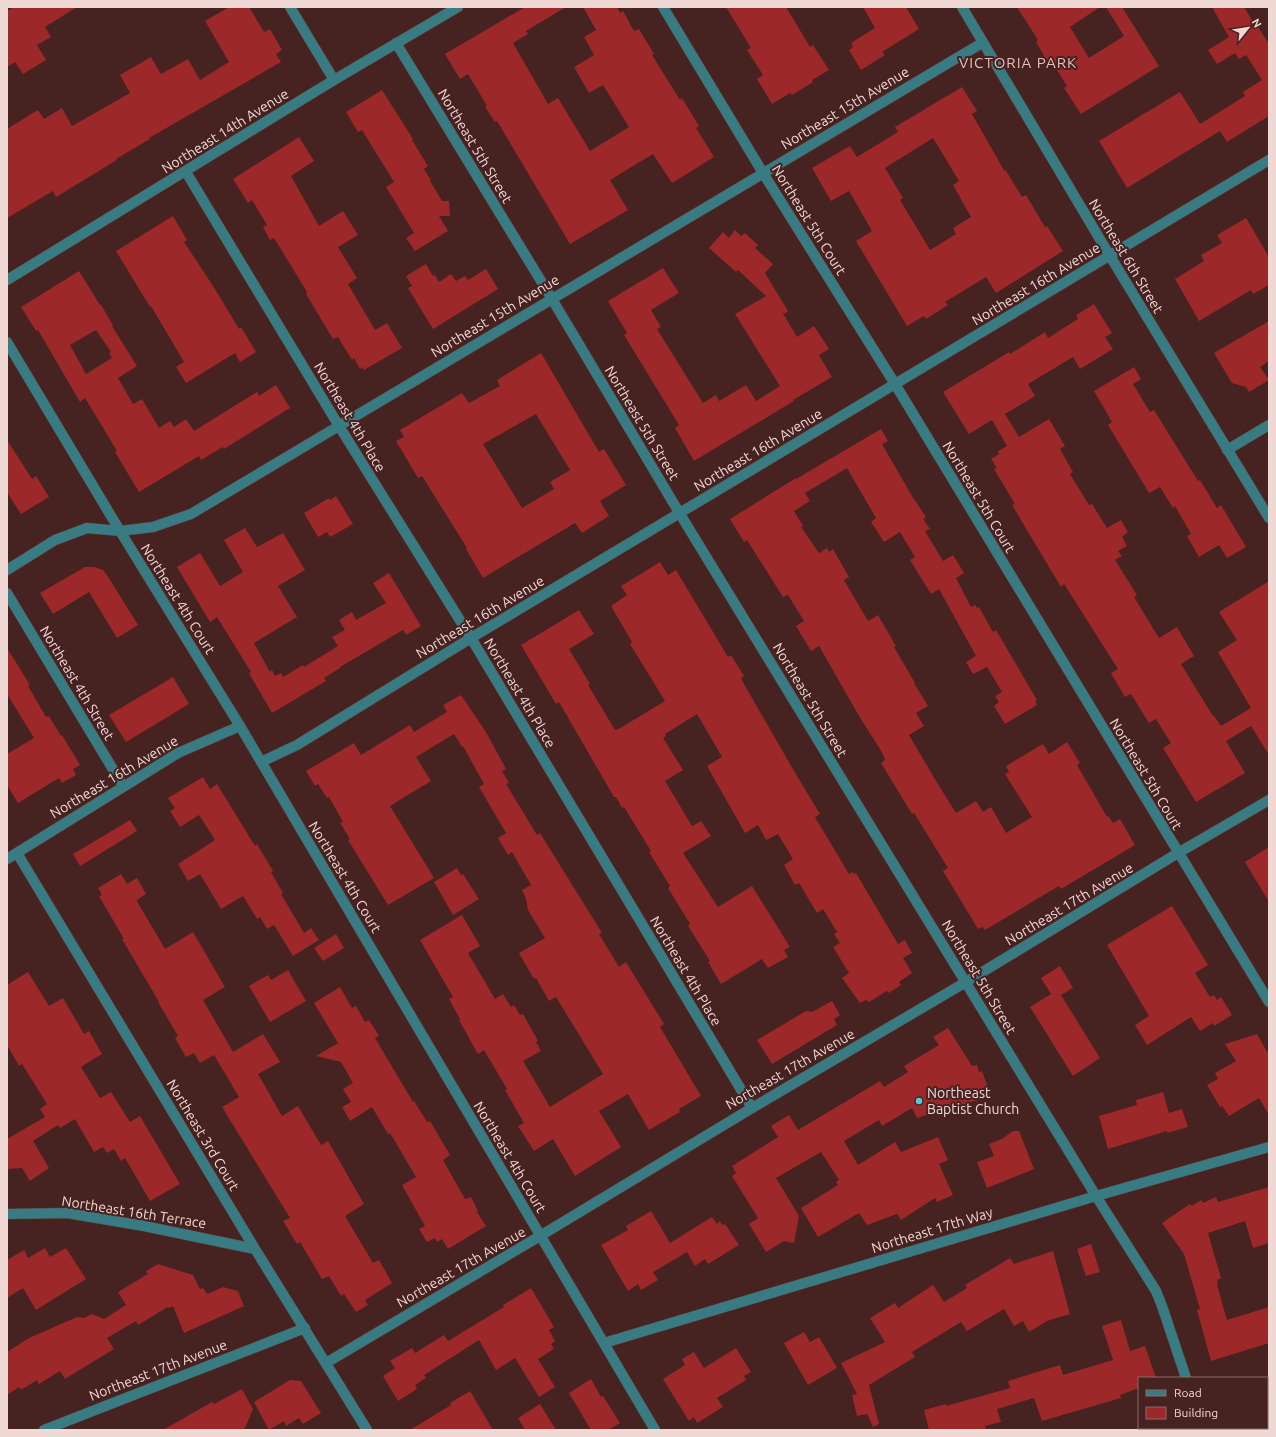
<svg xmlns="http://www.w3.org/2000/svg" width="1276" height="1437" font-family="Ubuntu,sans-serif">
<rect width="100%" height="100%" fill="#462220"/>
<!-- building -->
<path fill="#9c282a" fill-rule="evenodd" d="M14,7H77L45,27L51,37L37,45L46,60L23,74L15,62L7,67V11Z
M229,7H249L264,32L270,29L282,50L276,54L281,62L149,138L150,139L116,159L117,160L56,197L53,191L7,218V129L38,110L44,119L62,108L72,126L130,93L120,75L151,57L161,74L188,59L200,80L229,62L205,21Z
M525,7H566L526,31L528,34L513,43L548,104L558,98L590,151L629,127L603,85L589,93L574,67L594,55L584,37L596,30L583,7H617L620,13L623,11L634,31L639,29L654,54L652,55L680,100L682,98L699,126L696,128L714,157L672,183L653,154L610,180L628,210L570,244L497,121L495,122L485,107L487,106L468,74L460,79L445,54Z
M726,7H786L810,47L813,45L829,70L812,80L813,82L792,95L790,93L772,104L757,79L763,75L747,50L751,48Z
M863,7H906L919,29L882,52L885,55L861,70L849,50L853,47L851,43L875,28Z
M1017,7H1100L1070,27L1089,58L1124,36L1106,7H1122L1159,66L1081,114L1064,88L1067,86L1050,59L1047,61L1036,42L1038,40Z
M1212,7H1244L1253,22L1254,21L1269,44V116L1227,142L1220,131L1127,188L1099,141L1180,92L1200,124L1245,96L1243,92L1262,80L1246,55L1239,59L1235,53L1217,64L1208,50L1229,37Z
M962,87L977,111L972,114L1005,172V169L1022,197L1026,195L1045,227L1047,226L1063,251L996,293L986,277L945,302L948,305L926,319L924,316L907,326L856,241L872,231L849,191L831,201L812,168L850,146L857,157L898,132L895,127ZM933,138L959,181L953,185L971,217L953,228L956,234L930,250L900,200L903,198L885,168Z
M382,90L413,139L412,140L428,166L424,169L431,180L430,181L442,201H449L450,216H439L448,231L415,251L406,238L414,233L386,187L394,182L362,130L358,132L346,112Z
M299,137L314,161L291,176L319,226L343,211L358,235L338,247L357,278L348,284L375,330L387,323L402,348L364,370L362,367L360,369L354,358L352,360L338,337L333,339L306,294L307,292L274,238L270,240L263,227L267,225L252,200L248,203L233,179Z
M173,216L187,240L184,242L215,289L239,329L241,327L256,352L240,362L235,353L186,383L176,367L184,362L151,306L150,307L116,251Z
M1246,218L1269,257V285L1253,294L1251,290L1199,321L1175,279L1204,261L1201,255L1222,243L1217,235Z
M735,230L741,236L745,233L758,245L755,248L773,264L765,273L788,311L784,314L781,310L797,337L814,326L829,349L819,355L832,377L793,400L794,401L694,461L675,428L679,425L624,335L627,333L608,301L663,268L679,293L651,310L661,327L657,329L703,403L716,395L719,401L746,385L756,401L780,386L735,314L766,296L738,270L736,272L709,248L723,232L729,238Z
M426,264L433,276L435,275L439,282L451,274L456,281L465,276L468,280L486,269L498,289L433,329L408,288L412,286L406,276Z
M79,271L100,305H101L113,325L112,326L137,366L118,378L133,404L142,399L159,428L170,421L174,427L186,419L194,431L257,392L259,396L276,385L290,408L224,449L223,447L201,460L199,456L139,492L115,452L117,451L85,398L80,402L38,330L36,331L21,307ZM96,330L111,352L109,353L112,358L86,374L70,345Z
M1094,304L1112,333L1105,337L1113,349L1080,369L1073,357L1028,384L1035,396L1005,414L1019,437L1049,419L1065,446L1060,449L1073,472L1070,474L1089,505L1092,504L1107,528L1121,520L1128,532L1122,537L1127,546L1118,551L1122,556L1115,560L1137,595L1134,597L1159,638L1177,627L1194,656L1181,664L1213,716H1214L1221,726L1251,708L1218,652L1237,640L1219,612L1269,581V755L1251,726L1226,741L1245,773L1196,802L1163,748L1171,743L1156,719L1149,723L1131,694L1125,697L1111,673L1118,669L1064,584L1061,587L1012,505L1015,504L994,469L997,468L991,459L999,454L998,451L1007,446L992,420L969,434L943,392L1009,352L1010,354L1045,332L1048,338L1078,319L1076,315Z
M1269,321V361L1260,367L1269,380L1249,392L1246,387L1232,383L1214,353Z
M541,353L599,452L604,449L626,485L600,501L609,516L582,533L575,523L483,578L466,549L467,548L422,476L418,478L396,441L404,437L400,430L462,393L469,403L500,386L497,380ZM536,414L570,470L550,482L554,489L522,508L483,444Z
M1134,367L1141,379L1133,384L1150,412L1154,410L1198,481L1200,480L1217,508L1221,505L1246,547L1227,558L1219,545L1199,557L1187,536L1191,534L1175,506L1173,508L1160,487L1149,493L1108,425L1112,422L1094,391Z
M881,429L888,441L882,444L912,496L926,517L923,519L930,529L925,531L943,561L953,555L964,573L956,578L971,607L975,605L977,608L979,607L993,632L996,630L1037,700L1035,701L1037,705L1005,724L994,706L999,702L995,696L1002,692L987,667L973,674L966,662L976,656L939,589L931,594L910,560L915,557L900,532L884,542L871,522L876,518L847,468L805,493L810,501L794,511L803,526L801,527L819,553L827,548L829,552L833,549L849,577L844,580L868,621L878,615L896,646L894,647L915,683H914L928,706L916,713L924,726L909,735L936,781L956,813L976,801L983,812L991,807L1006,833L1032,817L1005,774L1009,772L1006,766L1043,744L1049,754L1067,742L1080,763L1077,765L1107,817L1108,816L1113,823L1120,819L1135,845L1061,889L1059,886L985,930L983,927L978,929L943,871L948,868L914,813L912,814L881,763L885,760L883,754L859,716L819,646L811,651L796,626L804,621L788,595L783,597L747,540L744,542L730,519L796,478V479Z
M7,440L32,479L36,476L49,497L21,514L7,492Z
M336,496L353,524L330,537L327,532L318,537L304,513L329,498L330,500Z
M245,528L257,547L283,533L305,570L278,586L297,617L254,643L270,672L272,670L275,676L281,673L283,677L303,665L304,667L338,646L332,637L345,630L339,620L352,612L356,620L386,603L373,583L389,573L421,626L406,635L403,630L340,667V668L324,678L326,681L272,713L249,673L251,672L217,617L210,622L177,567L200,553L220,586L243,572L224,540Z
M660,562L668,575L676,570L728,657L731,655L744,676L741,678L744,684L794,771L820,814L815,817L849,874L853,872L854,874L856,873L898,944L905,940L912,953L903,958L912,973L899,982L901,985L889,993L887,991L869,1002L866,1000L860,1003L842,978L849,973L833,947L840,943L834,934L837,932L823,909L817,913L799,883L795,885L784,865L793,859L778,834L766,840L758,825L745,833L707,766L722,757L697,714L665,734L666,736L663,738L683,770L665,781L692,826L701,821L711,836L683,853L718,907L752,886L790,947L784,950L788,957L768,968L762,959L721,984L708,962L710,961L688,926L690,924L668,888L670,886L649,852L651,851L624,807L622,808L616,797H614L559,702L556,704L521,645L579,610L594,634L569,649L590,684L588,685L615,730L617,729V730L665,701L630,644L632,642L611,606L627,595L621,586Z
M85,567H94L103,570L107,575L138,625L117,638L89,592L53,614L40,593Z
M7,648L30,685L28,686L46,717L49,716L61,736L62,735L80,765L73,769L76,775L62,783L59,778L18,803L7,785V754L34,738L7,694Z
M173,677L189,704L126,742L109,715Z
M461,695L486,732L506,769L502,771L509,783L506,784L537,835L540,833L589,912L602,933L599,934L619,967L626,962L664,1024L660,1027L701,1096L679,1109L680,1112L649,1130L628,1094L599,1111L621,1147L575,1176L553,1139L534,1151L518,1126L524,1123L505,1090L507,1089L484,1050L478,1054L459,1020L460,1019L449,999L453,997L420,940L462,915L480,946L468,953L495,999L503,994L511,1007L514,1005L520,1015L523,1014L538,1041L536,1042L541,1051L523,1061L550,1107L603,1074L556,997L549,1001L536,978L534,979L519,953L545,938L528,910L526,899L522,890L531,885L512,852L508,855L498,838L506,833L479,787L484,784L463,746L462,747L454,734L416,757L431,781L390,806L434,878L388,905L348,840L350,839L340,823L343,822L329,797L327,798L318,784L315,786L306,771L354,743L361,755L410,725L414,732L447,712L443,705Z
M203,777L210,789L217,784L255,846L257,844L273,871L271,872L283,893L281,894L304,933L311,928L319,940L293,956L274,925L267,929L260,917L257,919L243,896L221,909L200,874L188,881L178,864L215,840L199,815L180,827L170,811L175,808L168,798Z
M130,820L137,831L80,866L73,854Z
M1269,847V902L1245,862Z
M457,868L461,875L463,874L479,899L453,915L434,882Z
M121,874L127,884L137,878L146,894L137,900L138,903L165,949L193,932L225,987L203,1000L233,1052L263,1034L280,1062L258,1074L282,1116L298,1106L321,1145L328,1141L364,1204L345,1216L373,1263L379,1260L392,1283L365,1300L368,1305L356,1312L344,1294L341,1296L329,1276L322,1279L300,1242L297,1244L283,1221L290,1218L222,1107L239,1097L214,1055L200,1063L194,1053L186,1057L175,1038L178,1036L158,1002H159L122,939H124L99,896L102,895L98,888Z
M1172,906L1208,965L1195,973L1210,997L1214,995L1217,1000L1221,997L1232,1015L1214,1026L1213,1023L1200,1031L1191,1017L1147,1045L1135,1025L1149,1016L1107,945Z
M336,934L344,948L323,961L314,948Z
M1060,966L1073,988L1061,995L1100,1058L1073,1076L1030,1007L1051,994L1041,978Z
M288,970L306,1001L270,1022L249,986L268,975L271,980Z
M28,972L49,1006L63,998L84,1034L89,1031L102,1054L81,1067L100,1098L111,1092L130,1122L140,1116L180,1184L150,1201L125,1158L121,1161L114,1149L107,1153L103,1147L94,1152L75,1119L60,1128L58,1125L33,1141L49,1168L30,1181L22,1168L7,1169V1139L45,1117L40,1109L47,1104L22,1064L19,1066L7,1045V985Z
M340,987L352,1008L356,1006L365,1022L369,1020L379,1036L375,1038L413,1102L414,1101L427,1122L430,1121L450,1155L443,1160L465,1199L471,1197L478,1211L477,1212L486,1226L448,1249L442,1239L437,1242L435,1238L427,1242L419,1229L425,1226L402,1185L416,1177L390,1133L388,1134L372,1107L350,1121L342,1107L351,1102L343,1089L353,1083L341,1062L316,1056L338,1043L314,1003Z
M832,1001L840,1015L834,1019L837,1025L772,1064L757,1040L806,1011L812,1012Z
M948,1028L972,1066L977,1065L979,1072L982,1071L991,1096L917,1118L912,1108L882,1126L879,1120L844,1141L858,1165L895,1142L901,1152L938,1137L948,1160L939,1164L953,1195L937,1202L935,1198L901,1220L897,1214L867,1225L859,1213L818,1237L801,1208L838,1185L836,1182L839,1180L821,1152L776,1178L799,1216L794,1243L784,1241L766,1252L749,1224L758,1218L732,1176L736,1173L732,1166L778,1137L771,1126L789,1115L798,1130L880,1081L884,1087L908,1072L904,1066L939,1045L933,1037Z
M1257,1034L1269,1055V1115L1259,1098L1229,1116L1222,1106L1220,1107L1207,1085L1218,1079L1215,1073L1236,1061L1225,1044Z
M1163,1092L1169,1113L1182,1109L1188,1127L1167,1133V1131L1108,1149L1099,1116L1137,1105L1136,1100Z
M1013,1131H1019L1034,1169L987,1188L977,1162L994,1156L989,1144L1002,1139Z
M1269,1187V1243L1253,1248L1245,1221L1208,1233L1221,1278L1217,1280L1218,1285H1217L1227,1320L1269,1307V1343L1211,1361L1197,1310L1200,1309L1184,1254L1162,1223L1190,1204L1192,1206L1201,1200L1203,1203L1216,1197L1218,1202Z
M651,1211L670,1243L712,1217L717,1224L720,1221L722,1225L725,1224L739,1245L708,1264L705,1259L695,1266L687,1252L653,1272L658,1280L641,1290L638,1284L628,1291L601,1245L628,1230L626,1226Z
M1091,1244L1100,1272L1086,1276L1077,1249Z
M45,1248L50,1257L66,1248L86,1279L36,1310L23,1288L7,1298V1260L24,1250L28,1258Z
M1053,1251L1070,1314L1047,1321L1029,1332L1023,1321L1014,1326L1004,1309L967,1331L961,1322L912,1352L915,1357L869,1385L879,1424L873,1427L867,1414L857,1416L852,1395L857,1394L841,1363L885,1342L870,1318L895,1303L898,1308L933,1285L944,1302L967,1288L965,1285L1010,1258L1014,1264Z
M158,1264L193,1275L200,1289L203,1288L207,1294L223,1287L238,1291L244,1306L184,1333L173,1306L169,1308L168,1307L138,1325L136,1321L107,1338L114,1349L65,1379L60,1371L39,1384L37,1380L21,1390L19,1387L7,1395V1352L29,1338L77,1317L84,1318L92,1314L104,1319L126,1305L118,1292L148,1274L146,1271Z
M531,1288L554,1327L549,1330L555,1341L551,1344L554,1349L538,1359L555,1387L539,1397L515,1358L496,1370L479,1340L424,1375L426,1378L415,1385L417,1389L398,1401L383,1376L395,1368L390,1361L412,1348L415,1353L444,1335L448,1341L504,1307L503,1305Z
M1121,1320L1130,1351L1145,1346L1156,1378H1139V1388L1120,1395L1121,1398L1042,1421L1034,1398L997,1409L1001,1422L985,1426L986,1430H929L924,1410L946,1404V1406L1010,1388L1008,1381L1060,1365L1063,1375L1113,1360L1102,1326Z
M804,1332L810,1342L819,1337L837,1368L808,1385L784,1343Z
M736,1348L751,1372L744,1376L746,1380L717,1398L723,1407L697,1423L694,1417L689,1421L663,1379L685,1365L682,1359L694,1352L704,1368Z
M591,1379L601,1397L603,1396L620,1423L608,1430H591L569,1393Z
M290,1380L301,1381L321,1413L303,1424L299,1418L286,1426L284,1421L269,1430L254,1402Z
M242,1389L253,1409L245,1428L241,1430H163L212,1402L214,1404Z
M470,1391L493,1430H410L451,1405L450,1403Z
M540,1404L556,1430H525L518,1418Z"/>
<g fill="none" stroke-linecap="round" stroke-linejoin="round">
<!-- minor casing -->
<g stroke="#613f3d" stroke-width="11">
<path id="minor" d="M290,7L334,80
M663,7L763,173L895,384L1269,1002
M962,7L1110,256L1269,518
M396,43L552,299L680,514L1096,1196L1156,1291L1162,1306L1186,1378
M186,172L339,426L471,638L752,1108
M7,280L334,80L458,7
M7,342L120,531L240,726L655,1430
M1227,450L1269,425
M7,570L55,540L87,528L120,531L153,527L191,514L982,43
M7,593L123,786
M261,762L297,745L471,638L1269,160
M17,853L255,1249L367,1430
M7,859L178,753L240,726
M7,1214L67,1213L144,1226L255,1249
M604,1343L1096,1196L1269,1147
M326,1363L540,1236L752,1108L966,982L1178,853L1269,800
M1267,1399H1269
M44,1430L305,1328
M1162,1430L1168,1428"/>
</g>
<!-- minor -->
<use href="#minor" stroke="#387b82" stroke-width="10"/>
</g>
<!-- markers -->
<circle fill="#52cbd8" stroke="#462220" stroke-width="1.5" cx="919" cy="1101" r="4"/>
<g text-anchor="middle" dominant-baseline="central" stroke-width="4" stroke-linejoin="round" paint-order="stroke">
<!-- street labels -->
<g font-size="14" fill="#f0d8d5" stroke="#462220">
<text transform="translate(845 108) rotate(-31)">Northeast 15th Avenue</text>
<text transform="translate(225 131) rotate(-32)">Northeast 14th Avenue</text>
<text transform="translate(475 146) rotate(59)">Northeast 5th Street</text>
<text transform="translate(809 220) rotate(58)">Northeast 5th Court</text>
<text transform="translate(1126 256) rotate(59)">Northeast 6th Street</text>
<text transform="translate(1036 284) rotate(-31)">Northeast 16th Avenue</text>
<text transform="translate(495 316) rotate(-31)">Northeast 15th Avenue</text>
<text transform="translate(350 417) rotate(59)">Northeast 4th Place</text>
<text transform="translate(642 423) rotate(59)">Northeast 5th Street</text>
<text transform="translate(758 450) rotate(-31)">Northeast 16th Avenue</text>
<text transform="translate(979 497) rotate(59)">Northeast 5th Court</text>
<text transform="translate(178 599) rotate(58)">Northeast 4th Court</text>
<text transform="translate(480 617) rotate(-31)">Northeast 16th Avenue</text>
<text transform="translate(77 683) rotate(59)">Northeast 4th Street</text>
<text transform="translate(520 693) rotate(59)">Northeast 4th Place</text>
<text transform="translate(810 700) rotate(59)">Northeast 5th Street</text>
<text transform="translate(1146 774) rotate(59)">Northeast 5th Court</text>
<text transform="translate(114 777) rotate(-31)">Northeast 16th Avenue</text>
<text transform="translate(345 877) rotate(59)">Northeast 4th Court</text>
<text transform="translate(1069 904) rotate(-31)">Northeast 17th Avenue</text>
<text transform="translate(686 971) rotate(59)">Northeast 4th Place</text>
<text transform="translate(979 977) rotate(59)">Northeast 5th Street</text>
<text transform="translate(790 1069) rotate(-30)">Northeast 17th Avenue</text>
<text transform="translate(203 1135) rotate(59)">Northeast 3rd Court</text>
<text transform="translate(510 1157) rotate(59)">Northeast 4th Court</text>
<text transform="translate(134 1212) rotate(9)">Northeast 16th Terrace</text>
<text transform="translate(932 1230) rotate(-17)">Northeast 17th Way</text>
<text transform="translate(461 1267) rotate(-30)">Northeast 17th Avenue</text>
<text transform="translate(158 1370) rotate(-21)">Northeast 17th Avenue</text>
</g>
<!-- poi labels -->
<g font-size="14" fill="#f0d8d5" stroke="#462220" text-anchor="start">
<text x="927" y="1093">Northeast<tspan x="927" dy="16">Baptist Church</tspan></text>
</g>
<!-- neighbourhood labels -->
<g font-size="15" letter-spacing="1" fill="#ecbdb9" stroke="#462220">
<text x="1018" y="62">VICTORIA PARK</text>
</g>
</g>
<!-- border -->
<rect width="1276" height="1437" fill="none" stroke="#f0d8d5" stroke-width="16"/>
<!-- legend -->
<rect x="1138" y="1377" width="130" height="52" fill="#462220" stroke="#8a6b68"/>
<rect x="1146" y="1390" width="20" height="6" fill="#387b82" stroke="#8a6b68"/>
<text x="1174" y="1397" font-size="12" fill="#f0d8d5">Road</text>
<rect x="1146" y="1407" width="20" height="12" fill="#9c282a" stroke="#8a6b68"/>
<text x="1174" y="1417" font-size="12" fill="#f0d8d5">Building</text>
<!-- north arrow -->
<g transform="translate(1248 28) rotate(60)" stroke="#462220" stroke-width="3" paint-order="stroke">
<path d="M0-3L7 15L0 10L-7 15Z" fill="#f0d8d5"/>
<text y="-6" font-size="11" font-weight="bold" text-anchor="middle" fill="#f0d8d5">N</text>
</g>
</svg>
